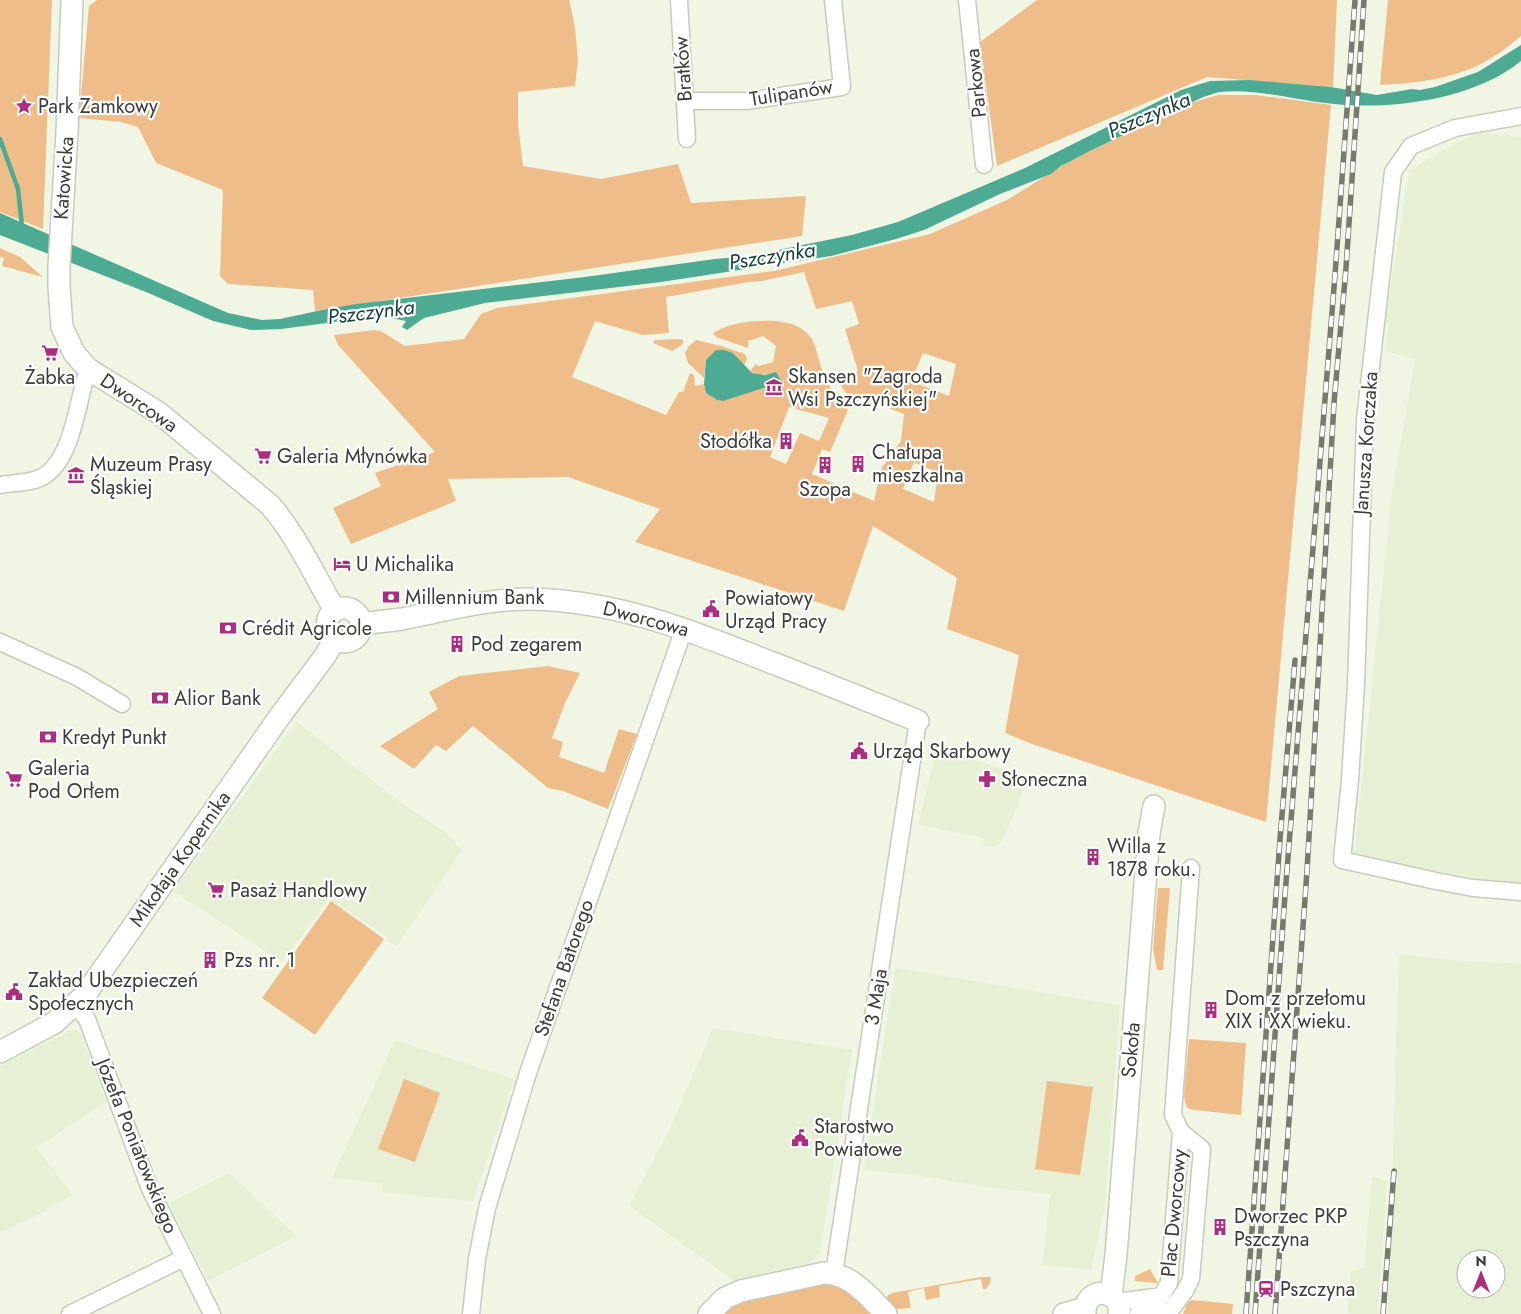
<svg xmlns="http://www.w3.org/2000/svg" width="1521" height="1314" font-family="Jost,sans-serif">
<rect width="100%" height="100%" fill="#f0f6e3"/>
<!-- built -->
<path fill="#e7efd4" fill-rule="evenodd" d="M1479,132L1521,137V884L1476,878L1354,856L1392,493L1415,359L1385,351L1389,324L1385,322L1409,171L1456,143Z
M297,722L400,802L445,832L462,850L397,946L387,940L389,938L329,899L282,962L173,891Z
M937,747L1029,778L1003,840L994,847L983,845L985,838L918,825Z
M1399,954L1459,961L1521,964V1314H1388ZM1466,1259H1496V1289H1466Z
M895,968L1120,1005L1105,1205L1091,1270L1043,1265L1050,1194L987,1187L917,1175L864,1170Z
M713,1028L852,1050L820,1252L812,1262L735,1281L629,1206L670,1128Z
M74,1029L78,1031L82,1036L106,1102L36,1148L73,1195L47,1209L48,1210L0,1233V1066Z
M395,1040L514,1079L473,1201L382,1192L383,1183L332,1178Z
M229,1173L297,1236L208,1281L169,1203Z
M1372,1176L1387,1181L1378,1314H1348L1350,1272L1364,1268Z"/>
<!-- green -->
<path fill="#efbd8a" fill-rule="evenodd" d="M0,0H52L43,229L0,212Z
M97,0H569L575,27L578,60L575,86L518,92V124L523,166L601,179L678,164L691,203L806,196L802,236L315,311L313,290L228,284L220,276L223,190L156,163L138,127L121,122L79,118L89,6Z
M1037,0H1337L1333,87L1207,77L997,166L980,42Z
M1388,0H1521V36C1513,42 1505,50 1496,55C1463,78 1419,83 1380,85Z
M1218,95H1256L1331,105L1266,822L1032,744L1005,733L1019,655L947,629L957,578L873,526L844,611L635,542L660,509L568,477L448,479L456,501L351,544L333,508L381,486L375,473L435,452L338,345L334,335L375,330L381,331L405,346L464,339L481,314L497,308L774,271L930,234L1007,200L1070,161L1190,103ZM804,272L816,309L852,301L859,324L845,329L858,371L837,381L853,402L865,399L904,414L901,441L881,469L874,501L812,474L822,449L830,452L848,410C838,399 830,388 824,375C819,364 818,352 813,341C803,323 781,320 762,321C745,321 728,324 713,333L716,337L748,348V341L763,336L776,346L773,362L759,366L756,364L750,371C757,376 768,374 776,373L723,401L717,400L706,393L704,384L695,386L694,375L690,373L683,392H679L666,415L572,377L595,321L643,335L669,333L666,297L749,282L762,281ZM923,353L956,364L949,396L911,381ZM789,407L829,418L819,441L800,433L786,464L770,457ZM914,462L938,473L934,502L903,489Z
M0,248L20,257L43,277L2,266L4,258L0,257Z
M679,339L683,340V344L672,351L653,343L654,340Z
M696,340L721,346L745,354L747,359L744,365L733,353L706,360L704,378L688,363L685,353L689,346Z
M548,666L580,673L565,703L552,738L563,742L559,757L604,773L619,729L637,734L608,809L563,791L548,788L473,726L446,751L436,745L414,769L380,746L438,709L429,692L459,676Z
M1158,888H1170L1163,970H1157L1153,949Z
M331,901L384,939L315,1035L262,998Z
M1189,1039L1246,1043L1241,1115L1194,1110L1187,1108L1185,1102L1184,1095Z
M404,1079L440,1093L415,1162L378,1149Z
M1047,1081L1093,1087L1080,1175L1035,1169Z
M1150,1269L1158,1283L1135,1281V1276Z
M981,1277H991L990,1283L986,1289H983L981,1279L939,1286L940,1297L926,1300L924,1288L908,1292L911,1308L896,1309L887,1298L888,1295L893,1293Z
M819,1280L839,1283L875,1314H718L725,1306Z
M1192,1300L1233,1304L1232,1314H1183L1187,1304Z"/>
<!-- water -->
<path fill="#4daa93" d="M1521,45V61C1472,101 1386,111 1325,103C1294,99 1251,88 1220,92C1214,93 1207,96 1201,98L1090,151L1061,166L1051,174L1000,194L924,230L896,239L831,256L661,282L485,303L424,318L407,330L402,327L406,321L380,316L281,329L251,330L213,321L146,292L0,235V213L228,313L262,320L280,319L322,310L356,304L585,277L715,259L748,256L852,235L898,222L1025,168L1181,90L1210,81L1250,80L1331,87L1377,95L1412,89L1420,90L1435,87L1478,72Z
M716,350H724L733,353L752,373L765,375L776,372L782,382L723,401L717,400L706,393L704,384L706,360Z"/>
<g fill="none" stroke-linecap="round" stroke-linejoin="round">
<!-- stream -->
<path stroke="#4daa93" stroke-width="4.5" d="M0,139L18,189L22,226"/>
<!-- minor casing -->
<g stroke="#c7ccba" stroke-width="19">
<path id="minor" d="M679,0L687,139
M967,0L984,165
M685,101H746L842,87L833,0
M1521,116L1455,128L1411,146L1393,172L1365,420L1356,684L1350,780L1342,860L1436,881L1473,888L1521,892
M0,485C12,483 27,483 38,479C73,465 77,401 88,369
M0,642L77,677L122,704
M75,1005L87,1019L150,1189L212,1314
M834,1273L918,721
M1118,1302L1161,1296L1169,1283L1181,1132L1173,1115L1191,868
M70,1314L184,1258
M471,1314L477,1259L487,1208L528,1073L684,629
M1138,1314L1170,1311L1185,1291L1191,1279L1202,1149L1181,1132"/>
</g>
<!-- tertiary casing -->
<g stroke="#c7ccba" stroke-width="24">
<path id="tertiary" d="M72,0L67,132L59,266V287L62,327L74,353L88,369L159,413L270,505C297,536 314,575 335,610
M327 625a17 17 0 1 1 34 0a17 17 0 1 1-34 0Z
M360,624C374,622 388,621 402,619C444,611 486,599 529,599C615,600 692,631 770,662C820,681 869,701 918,721
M0,1052L54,1023L85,995L280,716L325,656L335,639
M1109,1295L1112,1288L1116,1255L1149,833L1154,806
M709,1314L725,1298L741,1291L824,1273C851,1273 869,1297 886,1314
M1064,1314L1085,1308
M1085,1314C1083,1286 1122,1287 1119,1314"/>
</g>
<!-- minor -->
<use href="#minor" stroke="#fff" stroke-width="16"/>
<!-- tertiary -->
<use href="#tertiary" stroke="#fff" stroke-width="21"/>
<!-- rail casing -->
<g stroke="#767a6f" stroke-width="5.5">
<path id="rail" d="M1246,1314L1280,839L1295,660
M1255,1314L1285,895L1335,275L1355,0
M1275,1314L1307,871L1334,403L1346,268L1364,0
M1383,1314L1394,1171"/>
</g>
<!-- rail -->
<use href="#rail" stroke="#fff" stroke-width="4" stroke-dasharray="11" stroke-linecap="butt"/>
</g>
<!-- icons -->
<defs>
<g id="sight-bare" transform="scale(1.35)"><path d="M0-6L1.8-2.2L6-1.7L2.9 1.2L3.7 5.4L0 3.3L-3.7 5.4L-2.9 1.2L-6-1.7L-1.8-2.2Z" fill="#ac2e7f" stroke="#fff" stroke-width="2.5" paint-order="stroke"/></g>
<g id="supermarket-bare" transform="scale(1.35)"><path d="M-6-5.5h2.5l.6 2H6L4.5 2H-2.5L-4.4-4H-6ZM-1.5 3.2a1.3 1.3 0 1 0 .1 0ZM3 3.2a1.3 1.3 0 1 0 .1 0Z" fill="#ac2e7f" stroke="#fff" stroke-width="2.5" paint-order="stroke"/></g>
<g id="museum-bare" transform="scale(1.35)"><path d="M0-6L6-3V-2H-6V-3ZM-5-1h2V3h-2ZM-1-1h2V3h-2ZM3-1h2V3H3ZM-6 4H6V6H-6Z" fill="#ac2e7f" stroke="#fff" stroke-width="2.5" paint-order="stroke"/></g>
<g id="building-bare" transform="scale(1.35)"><path d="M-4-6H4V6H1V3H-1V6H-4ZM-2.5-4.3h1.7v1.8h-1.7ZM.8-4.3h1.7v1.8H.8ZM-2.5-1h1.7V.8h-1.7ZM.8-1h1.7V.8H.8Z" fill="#ac2e7f" stroke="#fff" stroke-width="2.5" paint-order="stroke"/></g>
<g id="hotel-bare" transform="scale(1.35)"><path d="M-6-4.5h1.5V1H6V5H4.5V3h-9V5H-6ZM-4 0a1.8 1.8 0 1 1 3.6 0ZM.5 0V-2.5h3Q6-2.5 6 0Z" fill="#ac2e7f" stroke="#fff" stroke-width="2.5" paint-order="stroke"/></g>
<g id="bank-bare" transform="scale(1.35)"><path d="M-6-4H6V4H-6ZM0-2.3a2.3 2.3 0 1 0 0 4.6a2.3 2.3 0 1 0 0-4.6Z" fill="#ac2e7f" stroke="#fff" stroke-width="2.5" paint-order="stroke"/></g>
<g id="civic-bare" transform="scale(1.35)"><path d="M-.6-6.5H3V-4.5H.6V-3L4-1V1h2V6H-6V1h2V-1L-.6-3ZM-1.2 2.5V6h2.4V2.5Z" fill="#ac2e7f" stroke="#fff" stroke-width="2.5" paint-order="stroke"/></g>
<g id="pharmacy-bare" transform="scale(1.35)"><path d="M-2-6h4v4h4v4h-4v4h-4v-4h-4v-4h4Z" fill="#ac2e7f" stroke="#fff" stroke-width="2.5" paint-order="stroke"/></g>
<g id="station-bare" transform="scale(1.35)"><path d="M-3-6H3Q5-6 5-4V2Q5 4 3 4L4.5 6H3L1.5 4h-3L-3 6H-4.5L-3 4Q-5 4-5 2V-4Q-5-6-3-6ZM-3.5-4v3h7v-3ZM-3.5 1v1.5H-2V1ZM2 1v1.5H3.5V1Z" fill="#ac2e7f" stroke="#fff" stroke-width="2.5" paint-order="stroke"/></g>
</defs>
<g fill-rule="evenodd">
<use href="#sight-bare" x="24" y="106"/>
<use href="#supermarket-bare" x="50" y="353"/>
<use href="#museum-bare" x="774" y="387"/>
<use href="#building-bare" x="786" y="441"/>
<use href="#supermarket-bare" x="263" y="456"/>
<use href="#building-bare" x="858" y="464"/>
<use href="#building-bare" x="825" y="465"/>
<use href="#museum-bare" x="76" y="475"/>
<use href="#hotel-bare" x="342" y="564"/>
<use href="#bank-bare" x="391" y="597"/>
<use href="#civic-bare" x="711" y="609"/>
<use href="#bank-bare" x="228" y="628"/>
<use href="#building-bare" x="457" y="644"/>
<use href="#bank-bare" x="160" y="698"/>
<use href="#bank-bare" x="48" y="737"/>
<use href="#civic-bare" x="859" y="751"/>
<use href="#supermarket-bare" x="14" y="779"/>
<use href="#pharmacy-bare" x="987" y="779"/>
<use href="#building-bare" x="1093" y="857"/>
<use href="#supermarket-bare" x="216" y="890"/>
<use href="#building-bare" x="210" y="960"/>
<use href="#civic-bare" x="14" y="992"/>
<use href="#building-bare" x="1211" y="1010"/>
<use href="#civic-bare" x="800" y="1138"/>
<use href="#building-bare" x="1220" y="1227"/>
<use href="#station-bare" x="1266" y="1289"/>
</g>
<g text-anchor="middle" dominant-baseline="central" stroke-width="4.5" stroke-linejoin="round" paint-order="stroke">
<!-- street labels -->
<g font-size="20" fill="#3b3d36" stroke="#fff">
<text transform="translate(683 69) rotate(-94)">Bratków</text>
<text transform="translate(976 83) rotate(-96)">Parkowa</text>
<text transform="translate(791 93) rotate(-9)">Tulipanów</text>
<text transform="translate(64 178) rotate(-86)">Katowicka</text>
<text transform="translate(139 403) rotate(34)">Dworcowa</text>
<text transform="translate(1366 443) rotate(-86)">Janusza Korczaka</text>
<text transform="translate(646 619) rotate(15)">Dworcowa</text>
<text transform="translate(180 859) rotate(-55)">Mikołaja Kopernika</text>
<text transform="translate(564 968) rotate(-71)">Stefana Batorego</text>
<text transform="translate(876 997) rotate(-81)">3 Maja</text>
<text transform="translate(1131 1050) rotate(-85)">Sokoła</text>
<text transform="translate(137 1146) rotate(68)">Józefa Poniatowskiego</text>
<text transform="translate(1174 1213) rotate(-85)">Plac Dworcowy</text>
</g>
<!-- poi labels -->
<g font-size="20" fill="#3b3d36" stroke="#fff" text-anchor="start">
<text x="38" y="106">Park Zamkowy</text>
<text x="788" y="376">Skansen "Zagroda<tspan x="788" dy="23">Wsi Pszczyńskiej"</tspan></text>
<text x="50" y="377" text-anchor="middle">Żabka</text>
<text x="772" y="441" text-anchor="end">Stodółka</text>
<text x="872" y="452">Chałupa<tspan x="872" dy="23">mieszkalna</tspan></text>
<text x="277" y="456">Galeria Młynówka</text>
<text x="90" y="464">Muzeum Prasy<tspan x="90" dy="23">Śląskiej</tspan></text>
<text x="825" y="489" text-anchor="middle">Szopa</text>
<text x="356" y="564">U Michalika</text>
<text x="405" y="597">Millennium Bank</text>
<text x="725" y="598">Powiatowy<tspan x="725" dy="23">Urząd Pracy</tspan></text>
<text x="242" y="628">Crédit Agricole</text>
<text x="471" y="644">Pod zegarem</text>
<text x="174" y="698">Alior Bank</text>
<text x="62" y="737">Kredyt Punkt</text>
<text x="873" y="751">Urząd Skarbowy</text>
<text x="28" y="768">Galeria<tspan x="28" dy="23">Pod Orłem</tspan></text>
<text x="1001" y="779">Słoneczna</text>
<text x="1107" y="846">Willa z<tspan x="1107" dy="23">1878 roku.</tspan></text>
<text x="230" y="890">Pasaż Handlowy</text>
<text x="224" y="960">Pzs nr. 1</text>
<text x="28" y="980">Zakład Ubezpieczeń<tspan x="28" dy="23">Społecznych</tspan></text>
<text x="1225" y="998">Dom z przełomu<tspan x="1225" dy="23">XIX i XX wieku.</tspan></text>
<text x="814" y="1126">Starostwo<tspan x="814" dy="23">Powiatowe</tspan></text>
<text x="1234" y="1216">Dworzec PKP<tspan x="1234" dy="23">Pszczyna</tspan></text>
<text x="1280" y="1289">Pszczyna</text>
</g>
<!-- water labels -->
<g font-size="21" font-style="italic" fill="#184237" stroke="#fff">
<text transform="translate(1149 115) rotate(-23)">Pszczynka</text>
<text transform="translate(772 256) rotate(-9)">Pszczynka</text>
<text transform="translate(371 312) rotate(-7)">Pszczynka</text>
</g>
</g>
<!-- north arrow -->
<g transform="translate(1481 1274)"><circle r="24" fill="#ffffff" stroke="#b1b1af"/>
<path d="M0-4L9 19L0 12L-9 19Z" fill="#ac2e7f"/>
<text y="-8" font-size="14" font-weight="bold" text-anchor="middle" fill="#3b3d36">N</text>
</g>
</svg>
